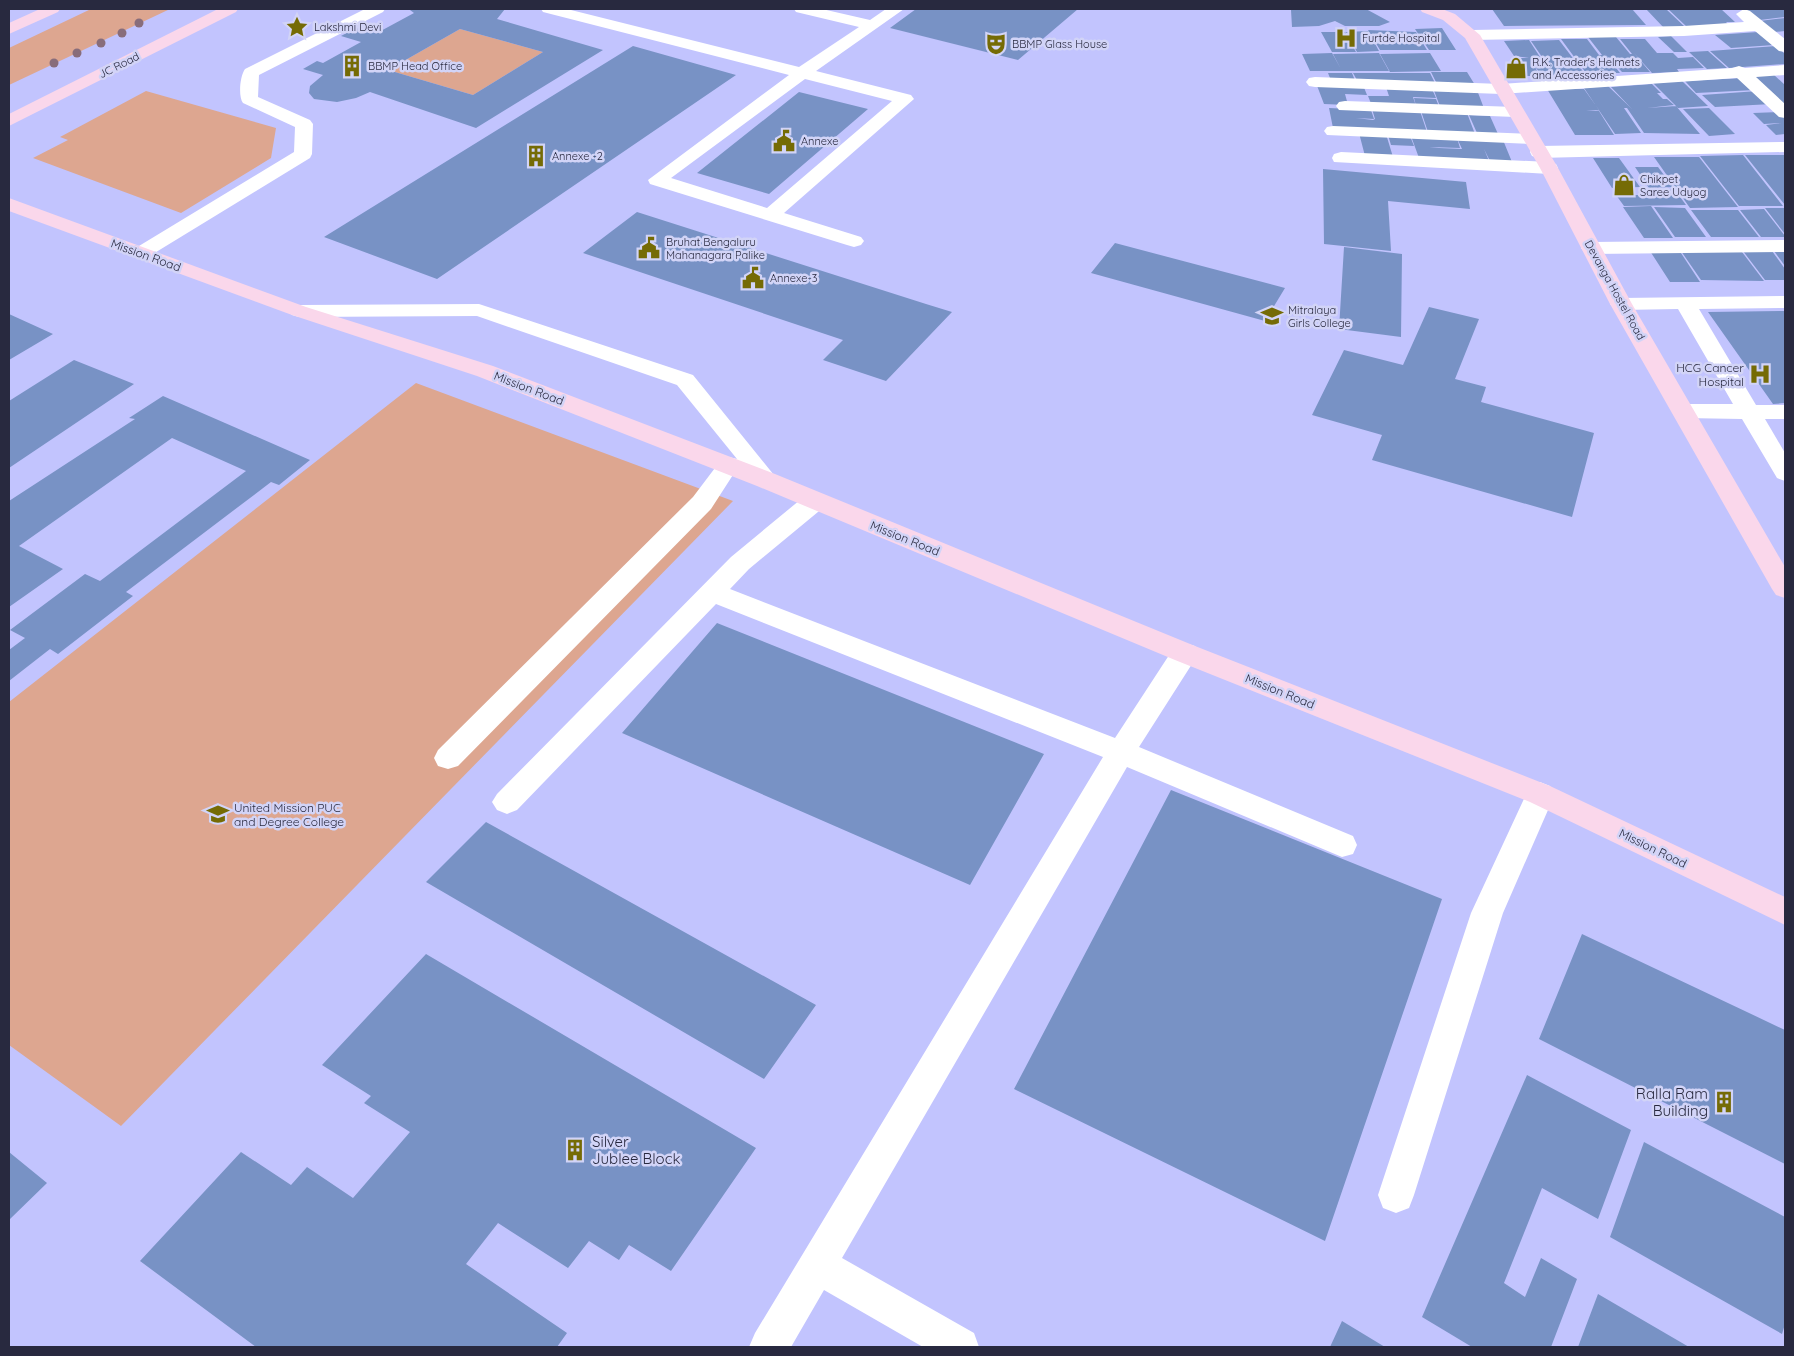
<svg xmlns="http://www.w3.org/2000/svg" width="1794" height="1356" font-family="Quicksand,sans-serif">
<rect width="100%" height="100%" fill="#c2c4fe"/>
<!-- green -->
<path fill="#dda690" d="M91,9H170L9,85V48Z
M460,29L543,52L473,95L388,70Z
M146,91L276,128L271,158L181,213L33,158L68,140L60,137Z
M416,383L733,501L121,1126L9,1045V702Z"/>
<!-- building -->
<path fill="#7892c5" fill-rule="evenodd" d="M413,9H505L497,19L603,50L476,128L370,92L356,98L337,102L314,99L309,93L310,86L323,75L303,69L317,61L323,63L361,42L341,36L356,28L377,33L414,13L410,10ZM460,29L543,52L473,95L388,70Z
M916,9H1078L1018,60L890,28Z
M1295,9H1366L1390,22L1379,26H1345L1335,21L1319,26L1292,27L1291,10Z
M1492,9H1632L1646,25L1504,26Z
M1646,9H1666L1685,27L1664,28Z
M1668,9H1721L1735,22H1726L1729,25L1687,27Z
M1745,9H1785V17L1760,20Z
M1785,18V31L1774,32L1759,21Z
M1442,28L1456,50H1429L1415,29Z
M1368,30L1416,32L1427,50H1380Z
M1368,31L1379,51L1357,52L1346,32Z
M1321,32H1345L1356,52H1332Z
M1758,32L1774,45L1731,48L1715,35Z
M1671,36L1687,52H1674L1658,37Z
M1588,37H1616L1630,54H1632L1620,39H1645L1657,53H1673L1678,58L1693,57L1704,68L1677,69L1679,72L1652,73L1634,53L1650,72H1622L1605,54L1620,73H1586L1561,39H1587L1599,55H1602Z
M1529,40L1540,57H1542L1531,41L1559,40L1585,74L1541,75L1532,62L1540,76H1523L1512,58H1529L1514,56L1504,41Z
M633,46L736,75L437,279L324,237Z
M1776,46L1785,54V64L1729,68L1710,51Z
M1708,51L1727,68L1707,69L1689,52Z
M1332,53L1341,69L1333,54L1379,53L1389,71H1310L1302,54Z
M1430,53L1441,71L1390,72L1380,54Z
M1431,72H1467L1475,85L1438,86Z
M1328,73H1352L1356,83H1332Z
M1353,73H1430L1436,85L1358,82Z
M1773,74L1785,85V110L1748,76Z
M1742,78L1755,90L1696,93L1685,81Z
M1682,81L1708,106L1678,108L1653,83Z
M1316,83L1363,85L1367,95L1345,94L1348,105L1324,104Z
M1652,84L1661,93H1657L1663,99H1667L1674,105L1647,108L1676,106L1700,134L1644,133L1627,108H1624L1641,133L1615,134L1584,88L1608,86L1632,109L1611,87Z
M1386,87L1432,89L1436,98L1413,97L1416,106L1414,98L1436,99L1440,109L1372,106L1368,96H1389Z
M1433,88L1477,90L1485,111L1441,109Z
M1547,89H1584L1599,110L1586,111H1599L1614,135H1575Z
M1758,91L1772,104L1715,107L1702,95Z
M799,92L868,109L769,194L697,173Z
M1329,108L1371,110L1374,119L1356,118L1373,120L1375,119L1372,109L1420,111L1427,132L1333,128Z
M1709,108L1735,134L1709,136L1683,109Z
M1421,111L1467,113L1475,134L1428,132Z
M1783,112L1785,114V134L1776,135L1766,125L1782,123L1764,124L1753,113Z
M1469,115L1490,116L1498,134L1477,133Z
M1359,133L1386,134L1393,157L1365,156Z
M1388,135L1410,136L1414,146L1391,145Z
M1411,136L1457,138L1460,148L1429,147L1439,148L1462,149L1457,138L1503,140L1512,162L1490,161L1484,149L1489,161L1419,158Z
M1743,155L1783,206H1739L1700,156Z
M1745,155H1785V205Z
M1654,157H1699L1738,207L1690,208Z
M1593,158H1619L1640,187L1612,188Z
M1635,167H1658L1673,187L1649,188Z
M1323,169L1466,182L1470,209L1388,201L1391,251L1324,244Z
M1644,188L1675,190L1686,205L1624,206L1616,195H1648Z
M1651,206L1673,238H1644L1623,207Z
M1654,207L1685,208L1706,237H1675Z
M1765,208H1785V234Z
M1764,209L1785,236V237H1761L1740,210Z
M1691,210H1738L1759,237H1711Z
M637,212L926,304L952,312L886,381L823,360L843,340L583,253Z
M1115,243L1285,288L1265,321L1091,273Z
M1344,247L1402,254L1401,337L1339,329Z
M1679,250L1700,282H1670L1650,251Z
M1681,251L1742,252L1764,281L1701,280Z
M1743,251H1772L1785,269V280H1765Z
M1774,251H1785V266Z
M1429,307L1479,319L1455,379L1486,387L1481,402L1594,433L1572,517L1372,460L1382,435L1312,415L1344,350L1403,365Z
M1785,311V403L1773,404L1708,312Z
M9,314L53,334L9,360Z
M74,360L134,384L9,468V401Z
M163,396L310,460L279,485L271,482L126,592L133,596L58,654L50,649L9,681V650L25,638L10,630L85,574L100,581L246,471L172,438L19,546L63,569L9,607V501L135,419L129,418Z
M717,623L1044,754L970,885L622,733Z
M1171,790L1442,899L1325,1241L1014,1089Z
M486,822L816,1005L764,1079L426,882Z
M1582,934L1785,1030V1164L1539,1039Z
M426,954L756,1148L671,1271L629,1245L619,1260L589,1241L568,1268L498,1223L466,1264L567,1333L557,1347H256L140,1261L241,1152L291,1185L307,1167L353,1198L410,1132L364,1103L371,1096L322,1065Z
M1527,1075L1631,1130L1598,1219L1542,1188L1504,1283L1525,1297L1541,1258L1577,1279L1551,1347H1472L1422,1317Z
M1644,1142L1785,1217V1324L1782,1334L1610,1237Z
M9,1152L47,1183L9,1220Z
M1598,1294L1689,1347H1578Z
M1342,1321L1385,1347H1330Z"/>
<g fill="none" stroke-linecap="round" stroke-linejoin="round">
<!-- minor -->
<path fill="#fff" fill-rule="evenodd" d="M365,9H385L383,12L259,75L258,97L310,120L313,124L312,154L310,158L148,257L141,259L134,257L131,253L134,249L294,152L295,127L243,103C238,96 240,76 245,69Z
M541,9H567L799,67L859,27L796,12L794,9H822L870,20L886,9H904L816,71L911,95L914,99L784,213L861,237L864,241L861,245L854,247L847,245L650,184L648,180L789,75L543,12ZM805,79L892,101L767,208L671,178Z
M1744,9L1750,11L1785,39V52L1779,51L1755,31L1684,36L1472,40L1464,35L1472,30L1684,26L1744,22L1736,14Z
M1785,65V75L1756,77L1785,104V118L1779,117L1737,78L1501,94L1315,87L1309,86L1306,82L1309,78L1315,77L1501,84L1732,68L1739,66L1745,68Z
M1345,101L1515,107L1521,108L1524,112L1521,116L1515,117L1339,110L1336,106L1339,102Z
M1333,126L1530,134L1536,135L1539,139L1536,143L1530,144L1327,135L1324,131L1327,127Z
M1785,142V152L1539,158L1532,156L1530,152L1532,148L1539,146Z
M1341,152L1549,162L1556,164L1558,168L1556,172L1549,174L1334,162L1332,158L1334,154Z
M1785,240V252L1591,254L1584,252L1581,248L1584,244L1591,242Z
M1785,296V308L1699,309L1756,405H1785V419H1765L1785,453V481L1777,478L1742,419L1684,418L1676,416L1673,411L1676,406L1684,404H1733L1678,309L1621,310L1614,308L1610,304L1614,300L1621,298Z
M479,304L693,375L778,480L775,486C756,490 750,477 740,464L711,509L458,766L448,769L438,766L434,758L438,750L693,497L721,460L729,457L737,459L677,385L477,316L299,317L292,315L288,311L292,307L299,305Z
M815,493L824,495L827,501L824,507L749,569L730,589L1115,738L1175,646L1185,643L1195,646L1199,653L1139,747L1353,836L1357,845L1353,854L1342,857L1127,767L842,1258L974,1333L979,1347H923L824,1290L791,1347H749L755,1333L804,1252L1103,757L716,604L517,810L507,814L497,810L492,802L497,794L731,557L806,495Z
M1540,782L1550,786L1555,794L1503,913L1414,1195L1409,1208L1396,1213L1383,1208L1378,1195L1471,913L1530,786Z"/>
<!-- major -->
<path fill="#fad7eb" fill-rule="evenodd" d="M40,9H60L58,12L9,34V23Z
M218,9H238L236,12L9,126V114Z
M1420,9H1442L1455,14L1480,35L1558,168L1632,304L1785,567V598L1776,595L1772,589L1610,304L1540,168L1465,38L1443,20L1422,12Z
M9,198L306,307L493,366L775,474L1195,646L1550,786L1785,897V925L1530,802L1175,660L757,486L477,376L292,315L9,211Z"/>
</g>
<!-- trees -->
<g fill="#886d7b">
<circle cx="139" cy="23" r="4.5"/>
<circle cx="122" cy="33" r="4.5"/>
<circle cx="101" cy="43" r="4.5"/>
<circle cx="77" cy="53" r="4.5"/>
<circle cx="54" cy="63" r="4.5"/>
</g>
<!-- icons -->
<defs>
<g id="sight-bare" transform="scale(1.725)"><path d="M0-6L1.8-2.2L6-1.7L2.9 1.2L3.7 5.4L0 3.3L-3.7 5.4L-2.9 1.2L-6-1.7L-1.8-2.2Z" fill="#756b05" stroke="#d2d4f7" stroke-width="2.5" paint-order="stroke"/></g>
<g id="hospital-bare" transform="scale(1.725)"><path d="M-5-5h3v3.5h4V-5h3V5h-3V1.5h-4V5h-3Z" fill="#756b05" stroke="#d2d4f7" stroke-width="2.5" paint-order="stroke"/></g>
<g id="theatre-bare" transform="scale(1.725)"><path d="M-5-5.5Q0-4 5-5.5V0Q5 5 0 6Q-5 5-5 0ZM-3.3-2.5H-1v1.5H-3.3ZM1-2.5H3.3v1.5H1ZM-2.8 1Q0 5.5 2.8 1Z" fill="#756b05" stroke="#d2d4f7" stroke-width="2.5" paint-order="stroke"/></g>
<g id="building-bare" transform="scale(1.725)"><path d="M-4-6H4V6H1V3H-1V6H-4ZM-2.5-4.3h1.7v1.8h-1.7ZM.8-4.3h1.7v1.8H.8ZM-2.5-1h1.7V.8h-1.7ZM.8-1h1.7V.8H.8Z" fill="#756b05" stroke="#d2d4f7" stroke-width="2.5" paint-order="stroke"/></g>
<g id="shop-bare" transform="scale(1.725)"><path d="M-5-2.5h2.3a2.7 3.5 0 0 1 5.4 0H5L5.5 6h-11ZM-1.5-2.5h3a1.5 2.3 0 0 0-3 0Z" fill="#756b05" stroke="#d2d4f7" stroke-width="2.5" paint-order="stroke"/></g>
<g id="civic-bare" transform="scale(1.725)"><path d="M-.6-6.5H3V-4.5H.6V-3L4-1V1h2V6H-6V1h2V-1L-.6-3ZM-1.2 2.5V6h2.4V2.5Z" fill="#756b05" stroke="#d2d4f7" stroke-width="2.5" paint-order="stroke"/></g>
<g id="school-bare" transform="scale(1.725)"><path d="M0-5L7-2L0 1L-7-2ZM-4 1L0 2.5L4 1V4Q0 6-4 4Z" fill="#756b05" stroke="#d2d4f7" stroke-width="2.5" paint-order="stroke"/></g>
<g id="university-bare" transform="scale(1.725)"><path d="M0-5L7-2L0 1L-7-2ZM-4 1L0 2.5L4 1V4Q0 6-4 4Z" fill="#756b05" stroke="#d2d4f7" stroke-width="2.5" paint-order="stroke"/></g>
</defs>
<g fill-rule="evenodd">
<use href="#sight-bare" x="297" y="27"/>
<use href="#hospital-bare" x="1346" y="38"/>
<use href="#theatre-bare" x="996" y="44"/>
<use href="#building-bare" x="352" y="66"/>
<use href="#shop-bare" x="1516" y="68"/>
<use href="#civic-bare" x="784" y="141"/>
<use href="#building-bare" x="536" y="156"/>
<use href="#shop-bare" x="1624" y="185"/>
<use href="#civic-bare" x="649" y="248"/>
<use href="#civic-bare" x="753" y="278"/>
<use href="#school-bare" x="1272" y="316"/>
<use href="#hospital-bare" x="1760" y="374"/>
<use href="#university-bare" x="218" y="814"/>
<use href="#building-bare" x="1724" y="1102"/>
<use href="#building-bare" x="575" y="1150"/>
</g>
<g text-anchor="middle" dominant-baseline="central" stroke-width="5" stroke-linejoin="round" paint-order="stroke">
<!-- far-poi labels -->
<g font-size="11" fill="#28293f" stroke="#d2d4f7" text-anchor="start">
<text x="314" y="27">Lakshmi Devi</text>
<text x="1362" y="38">Furtde Hospital</text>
<text x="1012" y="44">BBMP Glass House</text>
<text x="1532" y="62">R.K. Trader's Helmets<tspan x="1532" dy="13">and Accessories</tspan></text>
<text x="368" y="66">BBMP Head Office</text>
<text x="801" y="141">Annexe</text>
<text x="552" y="156">Annexe -2</text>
<text x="1640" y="179">Chikpet<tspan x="1640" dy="13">Saree Udyog</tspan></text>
<text x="666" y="242">Bruhat Bengaluru<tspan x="666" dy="13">Mahanagara Palike</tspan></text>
<text x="770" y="278">Annexe-3</text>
<text x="1288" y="310">Mitralaya<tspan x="1288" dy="13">Girls College</tspan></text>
</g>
<!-- far-street labels -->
<g font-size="11" fill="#28293f" stroke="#d2d4f7">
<text transform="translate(119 65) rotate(-27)">JC Road</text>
<text transform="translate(1615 290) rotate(61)">Devanga Hostel Road</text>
</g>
<!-- street labels -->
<g font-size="12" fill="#28293f" stroke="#d2d4f7">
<text transform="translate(146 255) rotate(20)">Mission Road</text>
<text transform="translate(529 388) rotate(21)">Mission Road</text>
<text transform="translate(905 538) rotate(22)">Mission Road</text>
<text transform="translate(1280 691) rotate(22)">Mission Road</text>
<text transform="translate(1653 848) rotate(26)">Mission Road</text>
</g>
<!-- poi labels -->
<g font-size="12" fill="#28293f" stroke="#d2d4f7" text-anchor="end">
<text x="1744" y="367">HCG Cancer<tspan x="1744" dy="14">Hospital</tspan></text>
<text x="234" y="807" text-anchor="start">United Mission PUC<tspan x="234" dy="14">and Degree College</tspan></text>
</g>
<!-- near-poi labels -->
<g font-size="15" fill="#28293f" stroke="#d2d4f7" text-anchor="end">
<text x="1708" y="1093">Ralla Ram<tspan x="1708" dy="17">Building</tspan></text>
<text x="592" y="1141" text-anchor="start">Silver<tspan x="592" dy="17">Jublee Block</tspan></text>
</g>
</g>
<!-- border -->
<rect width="1794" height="1356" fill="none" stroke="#28293f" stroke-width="20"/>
</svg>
